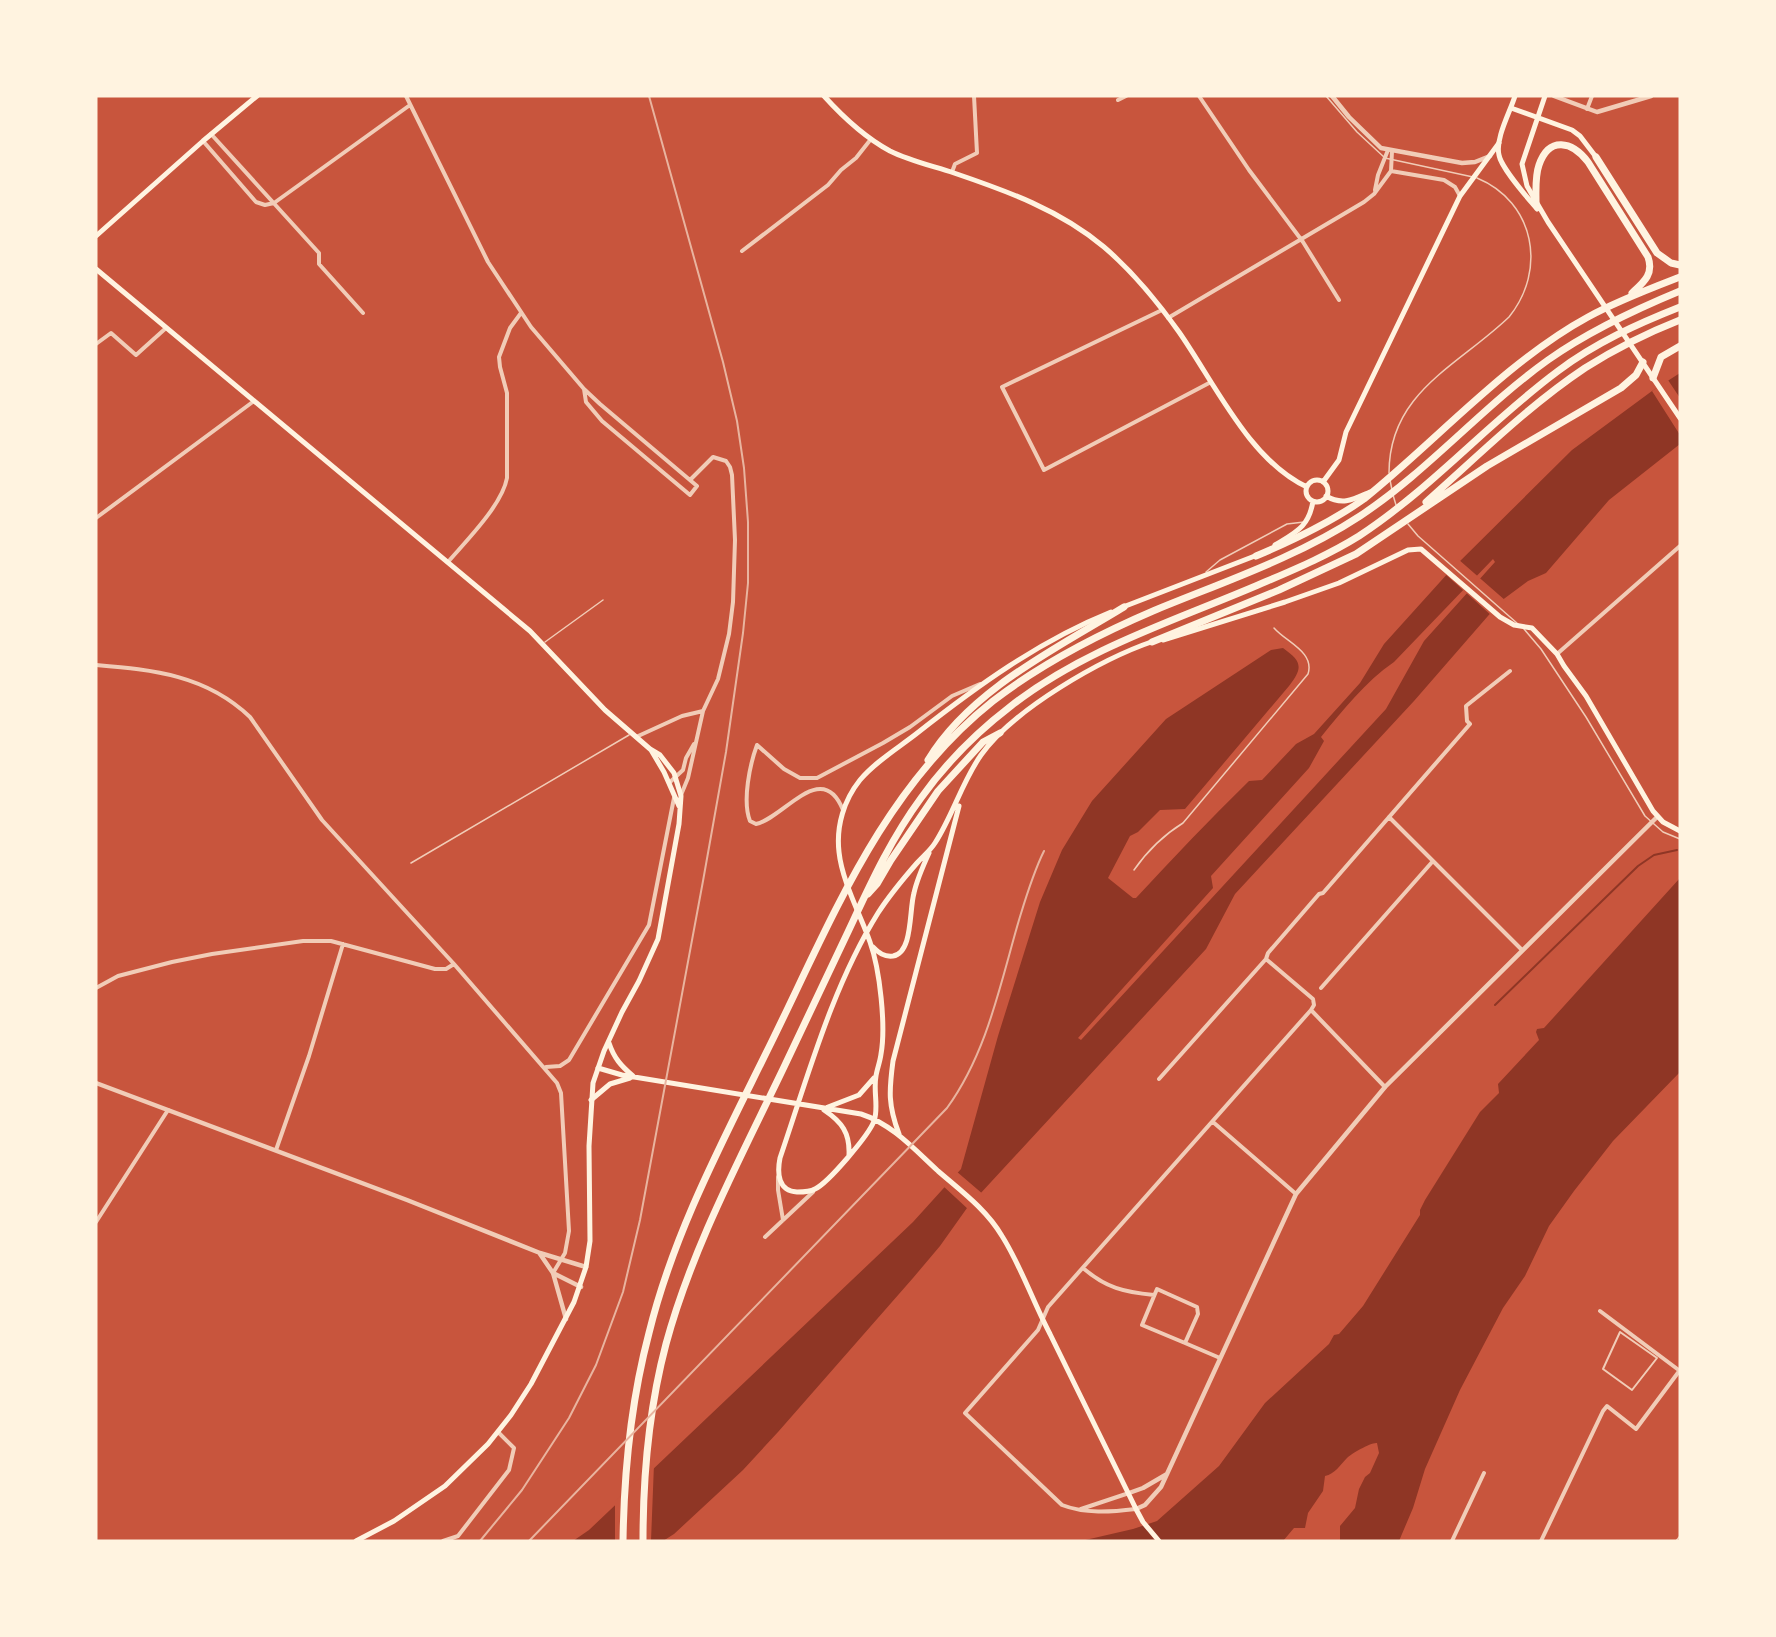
<svg xmlns="http://www.w3.org/2000/svg" width="1776" height="1637" font-family="'Asap Condensed',sans-serif">
<rect width="100%" height="100%" fill="#c8553d"/>
<!-- water -->
<path fill="#8f3625" fill-rule="evenodd" d="M1680,373V444L1609,500L1546,573L1528,581L1501,601L1414,701L1235,894L1206,949L967,1208L940,1246L913,1278L778,1432L743,1470L674,1534L663,1541H573L589,1530L913,1222L961,1169L998,1036L1040,902L1062,850L1092,801L1166,719L1271,650L1283,648C1301,661 1304,667 1289,686L1185,809L1160,810L1138,832L1130,836L1108,878L1133,898H1136C1173,858 1210,819 1249,781L1262,780L1296,744L1314,734L1360,683L1384,644L1449,572L1572,450L1652,391ZM1493,559L1495,562L1424,641L1386,709L1081,1040L1078,1038L1213,888L1211,876L1309,768L1324,741L1321,737C1343,710 1365,682 1394,662Z
M1680,878V1072L1613,1141L1574,1191L1549,1226L1525,1276L1503,1308L1460,1390L1425,1469L1413,1508L1399,1541H1340V1526L1355,1508L1359,1489L1365,1477L1370,1473L1379,1453L1377,1443C1371,1442 1351,1454 1347,1458C1340,1465 1335,1474 1325,1476L1323,1491L1308,1513L1305,1528H1294L1283,1541H1081L1133,1529L1157,1521L1219,1466L1265,1403L1329,1344L1334,1335L1339,1334L1363,1306L1420,1215V1210L1425,1200L1480,1112L1499,1093L1498,1084L1539,1040L1536,1032L1537,1029L1544,1028Z"/>
<!-- pier -->
<path fill="#c8553d" d="M1668,380L1680,398V435L1652,391Z
M1458,559L1506,601L1492,616L1444,573Z
M956,1171L984,1195L969,1210L942,1185Z
M654,1464L651,1541H615V1501Z"/>
<g fill="none" stroke-linecap="round" stroke-linejoin="round">
<!-- stream -->
<path stroke="#8f3625" stroke-width="2" d="M1495,1005L1638,866L1654,855L1677,850"/>
<!-- service -->
<path stroke="#f1ccb7" stroke-width="1.5" d="M1326,96L1357,132L1385,158L1473,177
M1389,473C1389,392 1458,366 1509,317C1547,270 1535,202 1477,178
M1390,480L1392,490
M1393,495L1396,505
M1408,524L1418,536L1518,624
M1206,572L1220,560L1287,524L1304,522
M1524,629L1541,649L1586,717L1645,816L1663,832L1680,839
M545,642L603,600
M411,863L629,735
M1134,870C1148,850 1162,836 1183,823L1308,674C1315,652 1286,642 1274,628
M1676,1541L1680,1536"/>
<!-- pedestrian -->
<path stroke="#f1ccb7" stroke-width="2" d="M1620,1332L1657,1358L1632,1390L1603,1369Z"/>
<!-- minor -->
<path stroke="#f1ccb7" stroke-width="4" d="M406,96L488,262L531,327L584,389L600,404L697,486L690,495L602,421L586,402L584,389
M1199,96L1249,170L1303,242L1339,300
M1118,100L1126,96
M1587,109L1592,96
M211,134L319,253V264L363,313
M203,141L256,202L265,205L274,203L410,105
M1391,171L1444,180L1455,187L1460,196
M952,172L955,164L977,153L974,96
M1375,190L1378,175L1388,150
M742,251L828,185L841,170L856,158L871,139
M1162,310L1002,387L1044,470L1211,382
M1168,318L1364,202L1374,194L1391,171L1392,151
M96,344L111,333L136,355L166,328
M96,518L254,401
M448,562C467,540 502,505 507,478V393L500,367L499,357L510,328L521,313
M1557,654L1680,546
M96,665C154,670 206,675 250,717L322,820L454,964L557,1083L561,1093L569,1231L565,1253L553,1273
M636,737L682,716L703,711
M669,783L683,770L686,758L694,744
M681,795L688,778L703,711L718,679L729,634L733,602L735,540L732,475L730,467L726,461L713,457L690,480
M843,810C822,758 784,818 756,824L750,821C742,801 750,764 757,745L784,769L800,778H817L883,743L910,727L952,696L980,684
M1389,817L1522,950
M96,988L118,976L172,962L212,954L303,941H331L435,969H446L454,964
M1321,988L1433,861
M1311,1010L1385,1087
M546,1067L560,1066L569,1060L649,925L674,798
M1159,1079L1266,959L1268,953L1319,894L1323,893L1470,724L1467,721L1466,706L1510,671
M1213,1122L1296,1194
M276,1150L309,1056L343,944
M778,1177V1190L783,1220
M96,1222L168,1110
M765,1237L813,1192
M1083,1268C1106,1288 1124,1292 1154,1295
M1157,1289L1197,1307L1198,1314L1185,1343L1142,1325Z
M1600,1311L1680,1371
M1185,1343L1220,1358
M1081,1509L1129,1493
M1136,1509C1111,1512 1085,1514 1062,1505L965,1413L1038,1330L1048,1307L1311,1010L1314,1005L1313,999L1266,959
M443,1541L458,1536L509,1470L514,1448L498,1432
M1452,1541L1484,1473
M1541,1541L1603,1411L1607,1406L1636,1429L1680,1370"/>
<!-- tertiary -->
<path stroke="#f1ccb7" stroke-width="4.5" d="M1332,96L1349,117L1381,148L1462,163L1475,162L1490,156
M1554,96L1597,112L1651,96
M96,1083L407,1200L540,1253L586,1267
M540,1254L553,1273L581,1287
M553,1273L566,1319
M1129,1493L1143,1488L1167,1474
M1136,1509L1145,1505L1161,1487L1296,1194L1385,1087L1657,817"/>
<!-- secondary -->
<path stroke="#fff3e0" stroke-width="5" d="M824,96C843,117 864,137 890,151C910,161 933,166 954,173C1007,191 1060,210 1104,247C1132,271 1157,301 1179,332C1214,382 1250,461 1307,487
M96,236L203,141L257,96
M1306 491a11 11 0 1 1 22 0a11 11 0 1 1-22 0Z
M1323,482L1339,460L1346,432L1460,196L1499,143
M1326,496C1343,506 1354,499 1370,492
M1275,545C1296,532 1309,527 1313,501
M1123,607L1260,554
M1111,612C1039,641 977,686 916,734C898,748 875,762 860,780C844,800 836,826 839,852C842,881 860,914 870,942C880,970 886,1026 881,1054C880,1062 877,1069 876,1076C873,1091 879,1108 874,1121C869,1135 828,1183 815,1189C810,1192 803,1192 797,1192C778,1191 777,1173 780,1158C808,1076 832,987 878,913C889,896 903,879 917,863C923,856 930,851 935,843C953,815 962,782 981,755C1014,709 1101,659 1154,641
M1163,640L1285,602L1339,583L1408,550L1421,549L1500,617L1514,625L1532,628L1557,654L1564,666L1586,696L1653,811L1663,822L1680,831
M873,947C879,953 884,957 893,956C913,953 909,910 914,893C917,879 923,866 929,853
M609,1043C614,1058 621,1066 633,1076
M598,1068L622,1075L861,1114C892,1124 915,1150 938,1171C961,1191 986,1209 1002,1236C1021,1266 1033,1302 1050,1334L1136,1509L1143,1522L1159,1541
M591,1100L610,1084L630,1078
M828,1107L859,1095L874,1078
M824,1110C842,1122 850,1133 849,1155
M899,1134C888,1105 889,1091 893,1061L959,806"/>
<!-- primary -->
<path stroke="#fff3e0" stroke-width="5" d="M1515,96C1510,112 1495,139 1499,155C1501,168 1528,198 1537,209
M1545,96L1522,164L1527,186L1548,222L1680,418
M1511,108L1572,130L1580,136L1596,157
M96,269L530,631L605,710L650,749L660,755L674,773L681,796L679,824L658,939L639,981L622,1012L604,1051L593,1083L589,1146L590,1241L586,1267L574,1302L531,1384L511,1415L488,1444L445,1486L394,1521L356,1541
M651,750L664,772L679,806"/>
<!-- motorway -->
<path stroke="#fff3e0" stroke-width="7" d="M1596,157L1657,253L1671,263L1680,265
M1536,202C1536,190 1535,176 1539,165C1549,136 1572,141 1588,162L1648,257C1654,274 1644,282 1632,293
M1653,378L1661,357L1680,346
M1426,502C1478,456 1528,406 1585,368C1615,349 1647,333 1680,320
M1256,556C1294,540 1330,523 1364,499C1436,441 1507,361 1588,317C1617,301 1649,289 1680,277
M1152,642L1279,590L1356,554L1487,466L1621,388L1636,375L1643,362
M928,760C970,690 1057,648 1124,607
M868,894L877,884L891,860L938,791L983,742L1000,733
M623,1541C624,1471 631,1401 649,1333C674,1231 725,1137 771,1043C832,919 882,789 993,701C1041,664 1097,635 1153,611C1223,582 1296,558 1360,516C1428,471 1482,407 1548,360C1589,331 1634,310 1680,291
M643,1541C643,1475 649,1408 666,1344C692,1248 741,1157 784,1067C805,1023 826,979 847,934C869,887 890,840 921,798C946,763 977,732 1011,706C1084,649 1174,621 1258,585C1293,570 1327,556 1359,536C1432,488 1489,422 1558,371C1595,343 1637,324 1680,307"/>
<!-- rail -->
<path stroke="#e9b49f" stroke-width="2" d="M480,1541L522,1490L569,1418L596,1365L623,1292L640,1220L703,881L726,752L743,633L748,583V522L744,468L737,421L723,362L649,96
M529,1541L947,1108C987,1053 1000,985 1019,920C1026,897 1033,873 1044,851"/>
</g>
<!-- border -->
<rect width="1776" height="1637" fill="none" stroke="#fff3e0" stroke-width="195"/>
</svg>
